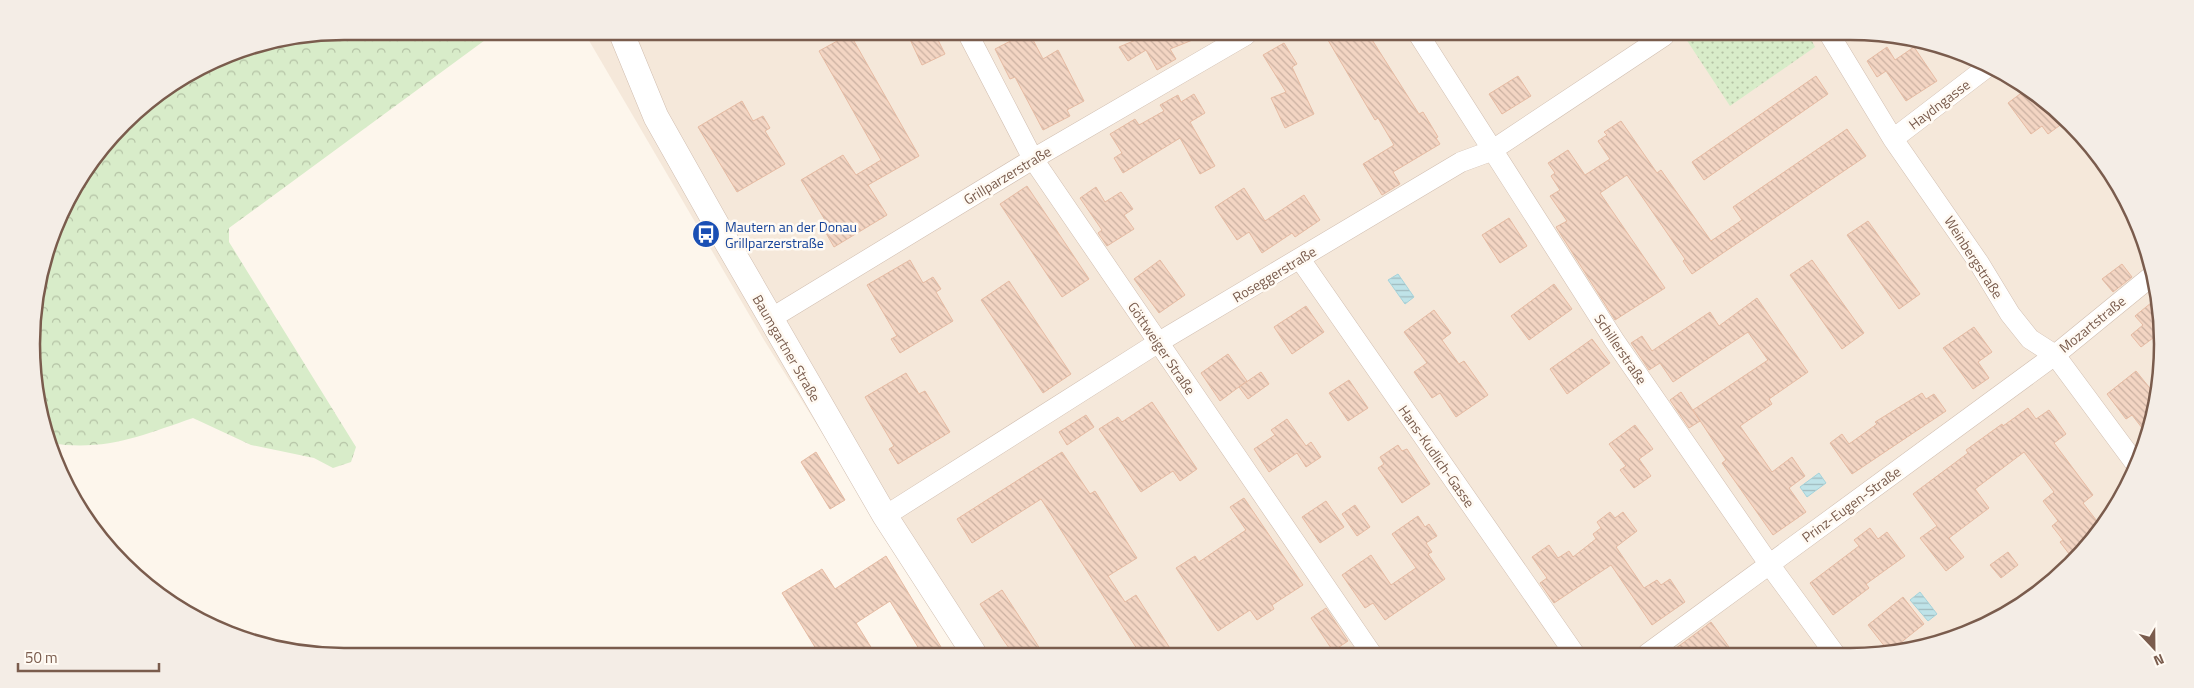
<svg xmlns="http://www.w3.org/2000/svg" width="2194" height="688" font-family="'Titillium Web',sans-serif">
<defs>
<pattern id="grass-dots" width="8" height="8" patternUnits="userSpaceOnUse" patternTransform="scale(1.25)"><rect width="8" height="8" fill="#d8ecc9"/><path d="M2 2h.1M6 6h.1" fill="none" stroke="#b4c2a5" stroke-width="1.8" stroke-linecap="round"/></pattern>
<pattern id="forest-crowns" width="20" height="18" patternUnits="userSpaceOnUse" patternTransform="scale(1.25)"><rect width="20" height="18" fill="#d8ecc9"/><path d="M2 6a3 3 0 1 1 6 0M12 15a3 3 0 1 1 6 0" fill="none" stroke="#b4c2a5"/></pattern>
<pattern id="water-rules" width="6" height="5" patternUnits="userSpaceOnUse" patternTransform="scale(1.25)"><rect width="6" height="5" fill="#bfe3e8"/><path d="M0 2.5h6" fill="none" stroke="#a0bbbe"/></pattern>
<pattern id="building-back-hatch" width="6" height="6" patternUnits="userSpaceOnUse" patternTransform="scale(1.25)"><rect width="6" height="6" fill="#f3d5c3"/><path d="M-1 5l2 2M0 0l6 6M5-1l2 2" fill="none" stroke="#cab0a1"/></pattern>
</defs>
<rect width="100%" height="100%" fill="#fdf6ec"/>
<!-- residential -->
<path fill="#f5e8da" d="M584,32L1911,37L2024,84L2110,170L2157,283V405L2121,500L2056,579L1988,625L1891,654L959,652L764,340Z"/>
<!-- grass -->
<path fill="url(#grass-dots)" d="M1684,36L1810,37L1815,47L1730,106Z"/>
<!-- forest -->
<path fill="url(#forest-crowns)" d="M344,31L496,32L229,228V242L356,447L351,462L333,468L314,458L251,445L193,418C143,435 105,452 50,443L42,425L34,303L64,205L138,109L225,55Z"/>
<!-- water -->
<path fill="url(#water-rules)" stroke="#a5d3da" d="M1398,274L1414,297L1405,304L1388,280Z
M1819,473L1826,483L1807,497L1800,487Z
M1920,592L1937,614L1928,621L1910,600Z"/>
<!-- building -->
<path fill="url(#building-back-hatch)" stroke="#e6bba3" d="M907,33L935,34L945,54L922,65Z
M850,34L919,156L868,185L887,215L834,247L826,233L831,230L801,180L843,155L856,175L881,160L819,51Z
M1024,34H1030L1043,59L1058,50L1084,101L1067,110L1070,116L1043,130L1015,77L1010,79L995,49Z
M1150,34L1205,35L1170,49L1176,59L1157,70L1146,50L1128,61L1119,47Z
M1325,35H1369L1419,114L1423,112L1438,137L1436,138L1440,144L1393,172L1400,184L1382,195L1363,164L1394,145L1378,118L1375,120Z
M1284,43L1297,64L1292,67L1314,114L1285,128L1271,98L1286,92L1263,55Z
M1887,47L1895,60L1914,47L1937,81L1906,101L1886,71L1877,77L1867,61Z
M1518,76L1531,96L1502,114L1489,94Z
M1816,76L1828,94L1704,180L1692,162Z
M2028,88L2063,123L2048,134L2042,126L2031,134L2008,103Z
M1194,94L1205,113L1190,122L1215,166L1200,174L1180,138L1123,173L1114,158L1122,153L1110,134L1135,119L1139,125L1164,111L1160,105L1178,95L1181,102Z
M742,101L753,121L763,116L770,128L765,131L785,164L737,192L698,127Z
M1621,121L1657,173L1661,170L1711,241L1742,220L1733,207L1847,129L1866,156L1692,274L1683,261L1685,259L1627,175L1600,193L1665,288L1615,320L1556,227L1567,221L1550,196L1560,190L1551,176L1555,173L1548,163L1568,150L1585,175L1610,159L1598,141L1607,135L1604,132Z
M1027,186L1089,279L1062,297L1000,204Z
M1096,187L1105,202L1121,192L1133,209L1124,215L1134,229L1107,246L1098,233L1102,230L1080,198Z
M1244,188L1265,221L1304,195L1320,220L1295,237L1292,233L1262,253L1249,232L1237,240L1215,207Z
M1509,218L1527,246L1500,263L1482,235Z
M1868,221L1920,294L1899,309L1847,235Z
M910,260L923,283L933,277L941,289L936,292L953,321L900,353L891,339L897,336L867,285Z
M1160,260L1185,295L1159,313L1134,279Z
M1812,260L1864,333L1842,349L1790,275Z
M2122,264L2132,277L2113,292L2102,279Z
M1009,281L1071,374L1043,393L981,300Z
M1554,284L1572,309L1529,340L1511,316Z
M1757,298L1808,372L1769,399L1772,404L1740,426L1772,472L1792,457L1805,476L1789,488L1806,512L1773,535L1722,463L1726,460L1693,410L1768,360L1748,332L1673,382L1660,363L1649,370L1631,343L1642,336L1652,351L1710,312L1719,326Z
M2157,298V343L2153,338L2141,347L2131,335L2143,325L2135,316Z
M1306,306L1324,332L1292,354L1274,327Z
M1434,310L1451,333L1442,340L1459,364L1464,361L1488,395L1456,417L1440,393L1432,398L1414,372L1427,363L1404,332Z
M1974,327L1992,352L1978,362L1989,378L1973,389L1943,348Z
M1592,339L1610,363L1567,394L1550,369Z
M1228,354L1247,381L1220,401L1201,373Z
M2136,371L2157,397V405L2146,433L2132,415L2126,419L2107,394Z
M1261,372L1269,384L1248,399L1239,387Z
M906,373L919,394L925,391L950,432L898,464L889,449L894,446L865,397Z
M1349,380L1368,408L1348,421L1329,393Z
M1681,392L1700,421L1689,428L1670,400Z
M1922,393L1926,399L1934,394L1946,411L1852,474L1830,443L1842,434L1849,444L1877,424L1875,422Z
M1152,402L1197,469L1180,481L1173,471L1141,492L1099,429L1118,417L1122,422Z
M2028,408L2036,419L2049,410L2066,434L2054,443L2093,495L2083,503L2100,525L2073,559L2060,542L2063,540L2052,526L2058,521L2043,501L2054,492L2024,452L1975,489L1989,508L1949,538L1964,557L1946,571L1920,538L1937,526L1913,494L1968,453L1966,450L2002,424L2003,426Z
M1086,415L1094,427L1067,445L1059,432Z
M1287,419L1306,446L1311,442L1321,457L1306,467L1297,453L1269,472L1254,449L1275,435L1271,430Z
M1635,425L1653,449L1639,459L1651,476L1634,488L1620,470L1626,466L1609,444Z
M1398,445L1402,451L1407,449L1430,484L1402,503L1378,468L1384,464L1380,457Z
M816,452L845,500L830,509L801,462Z
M1062,452L1090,494L1095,491L1137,558L1108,576L1125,602L1136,595L1173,653L1139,652L1041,499L972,543L957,519Z
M1244,498L1303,585L1272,605L1274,609L1257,620L1250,610L1218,631L1176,568L1195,556L1199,562L1246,530L1230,507Z
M1326,501L1344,527L1320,543L1302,517Z
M1355,505L1370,527L1357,536L1342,514Z
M1610,512L1615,518L1623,512L1637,531L1616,547L1644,588L1657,580L1661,585L1670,579L1685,602L1652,625L1611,565L1554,603L1540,583L1547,578L1532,557L1549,545L1558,558L1569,551L1573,557L1596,539L1593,534L1601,528L1597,522Z
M1418,516L1425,527L1429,524L1437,536L1426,543L1432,552L1428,554L1445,579L1385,620L1373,603L1365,608L1342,575L1371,555L1391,585L1416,568L1392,534Z
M1870,528L1878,539L1887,532L1905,556L1866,584L1869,588L1833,615L1810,583L1859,546L1854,540Z
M2008,552L2018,565L2001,578L1990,565Z
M886,556L944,652H921L890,601L856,623L874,652H818L782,593L822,569L835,589Z
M1002,590L1026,627L1042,652H1012L1004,641L980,604Z
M1903,597L1924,624L1889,652L1868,625Z
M1326,608L1348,641L1333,651L1311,618Z
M1711,622L1734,654H1668L1706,626Z"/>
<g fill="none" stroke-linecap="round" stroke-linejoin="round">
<!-- minor casing -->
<g stroke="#d1beb0" stroke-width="21">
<path id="minor" d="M968,34L1033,159L1371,653
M1419,35L1614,340L1769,564L1835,654
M1831,37L1893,139L1979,263L2010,314L2030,339L2055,355L2135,463
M1893,139L1986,68
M1300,259L1574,653
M770,319L1033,159L1246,35
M885,516L1159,342L1461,162L1491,151L1664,36
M1647,654L2055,355L2153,275"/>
</g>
<!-- tertiary casing -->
<g stroke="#d1beb0" stroke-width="26">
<path id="tertiary" d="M621,32L656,117L718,227L885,516L973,652"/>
</g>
<!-- minor -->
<use href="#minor" stroke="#fff" stroke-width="20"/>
<!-- tertiary -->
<use href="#tertiary" stroke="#fff" stroke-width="25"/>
</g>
<!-- icons -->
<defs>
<g id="bus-disc" transform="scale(1.4375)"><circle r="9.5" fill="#1a4fb4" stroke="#fffaf3"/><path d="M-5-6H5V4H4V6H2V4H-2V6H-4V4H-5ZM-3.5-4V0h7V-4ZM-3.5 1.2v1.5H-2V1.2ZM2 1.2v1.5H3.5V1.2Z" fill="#fff"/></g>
</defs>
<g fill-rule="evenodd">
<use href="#bus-disc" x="706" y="234"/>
</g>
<g text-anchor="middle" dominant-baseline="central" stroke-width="5" stroke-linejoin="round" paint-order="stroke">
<!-- street labels -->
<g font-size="14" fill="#7a5c4d" stroke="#fffaf3">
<text transform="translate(1939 104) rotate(-37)">Haydngasse</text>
<text transform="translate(1007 175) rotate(-31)">Grillparzerstraße</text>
<text transform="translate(1974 257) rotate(57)">Weinbergstraße</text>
<text transform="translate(1274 274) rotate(-31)">Roseggerstraße</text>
<text transform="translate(2092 324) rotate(-39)">Mozartstraße</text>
<text transform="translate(787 348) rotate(60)">Baumgartner Straße</text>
<text transform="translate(1162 348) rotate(56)">Göttweiger Straße</text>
<text transform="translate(1621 349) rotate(56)">Schillerstraße</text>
<text transform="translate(1437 456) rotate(55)">Hans-Kudlich-Gasse</text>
<text transform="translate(1851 504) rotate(-36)">Prinz-Eugen-Straße</text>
</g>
<!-- transit labels -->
<g font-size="14" fill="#164399" stroke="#fffaf3" text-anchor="start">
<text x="725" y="226">Mautern an der Donau<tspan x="725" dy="16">Grillparzerstraße</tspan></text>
</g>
</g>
<!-- crop -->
<path d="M0 0H2194V688H0ZM344 40H1850A304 304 0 0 1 2154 344V344A304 304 0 0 1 1850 648H344A304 304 0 0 1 40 344V344A304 304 0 0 1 344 40Z" fill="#f4ede6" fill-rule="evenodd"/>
<path fill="none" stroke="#7a5c4d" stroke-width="2.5" d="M344 40H1850A304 304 0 0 1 2154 344V344A304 304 0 0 1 1850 648H344A304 304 0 0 1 40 344V344A304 304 0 0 1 344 40Z"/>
<!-- north arrow -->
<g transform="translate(2154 648) rotate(158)" stroke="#fffaf3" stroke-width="4" paint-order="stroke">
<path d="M0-4L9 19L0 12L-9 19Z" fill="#7a5c4d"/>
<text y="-8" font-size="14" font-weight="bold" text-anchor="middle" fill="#7a5c4d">N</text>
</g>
<!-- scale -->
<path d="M18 663v8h141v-8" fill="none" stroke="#7a5c4d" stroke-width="2.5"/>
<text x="25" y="663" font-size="15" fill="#7a5c4d" stroke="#fffaf3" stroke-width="4" paint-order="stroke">50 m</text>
</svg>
